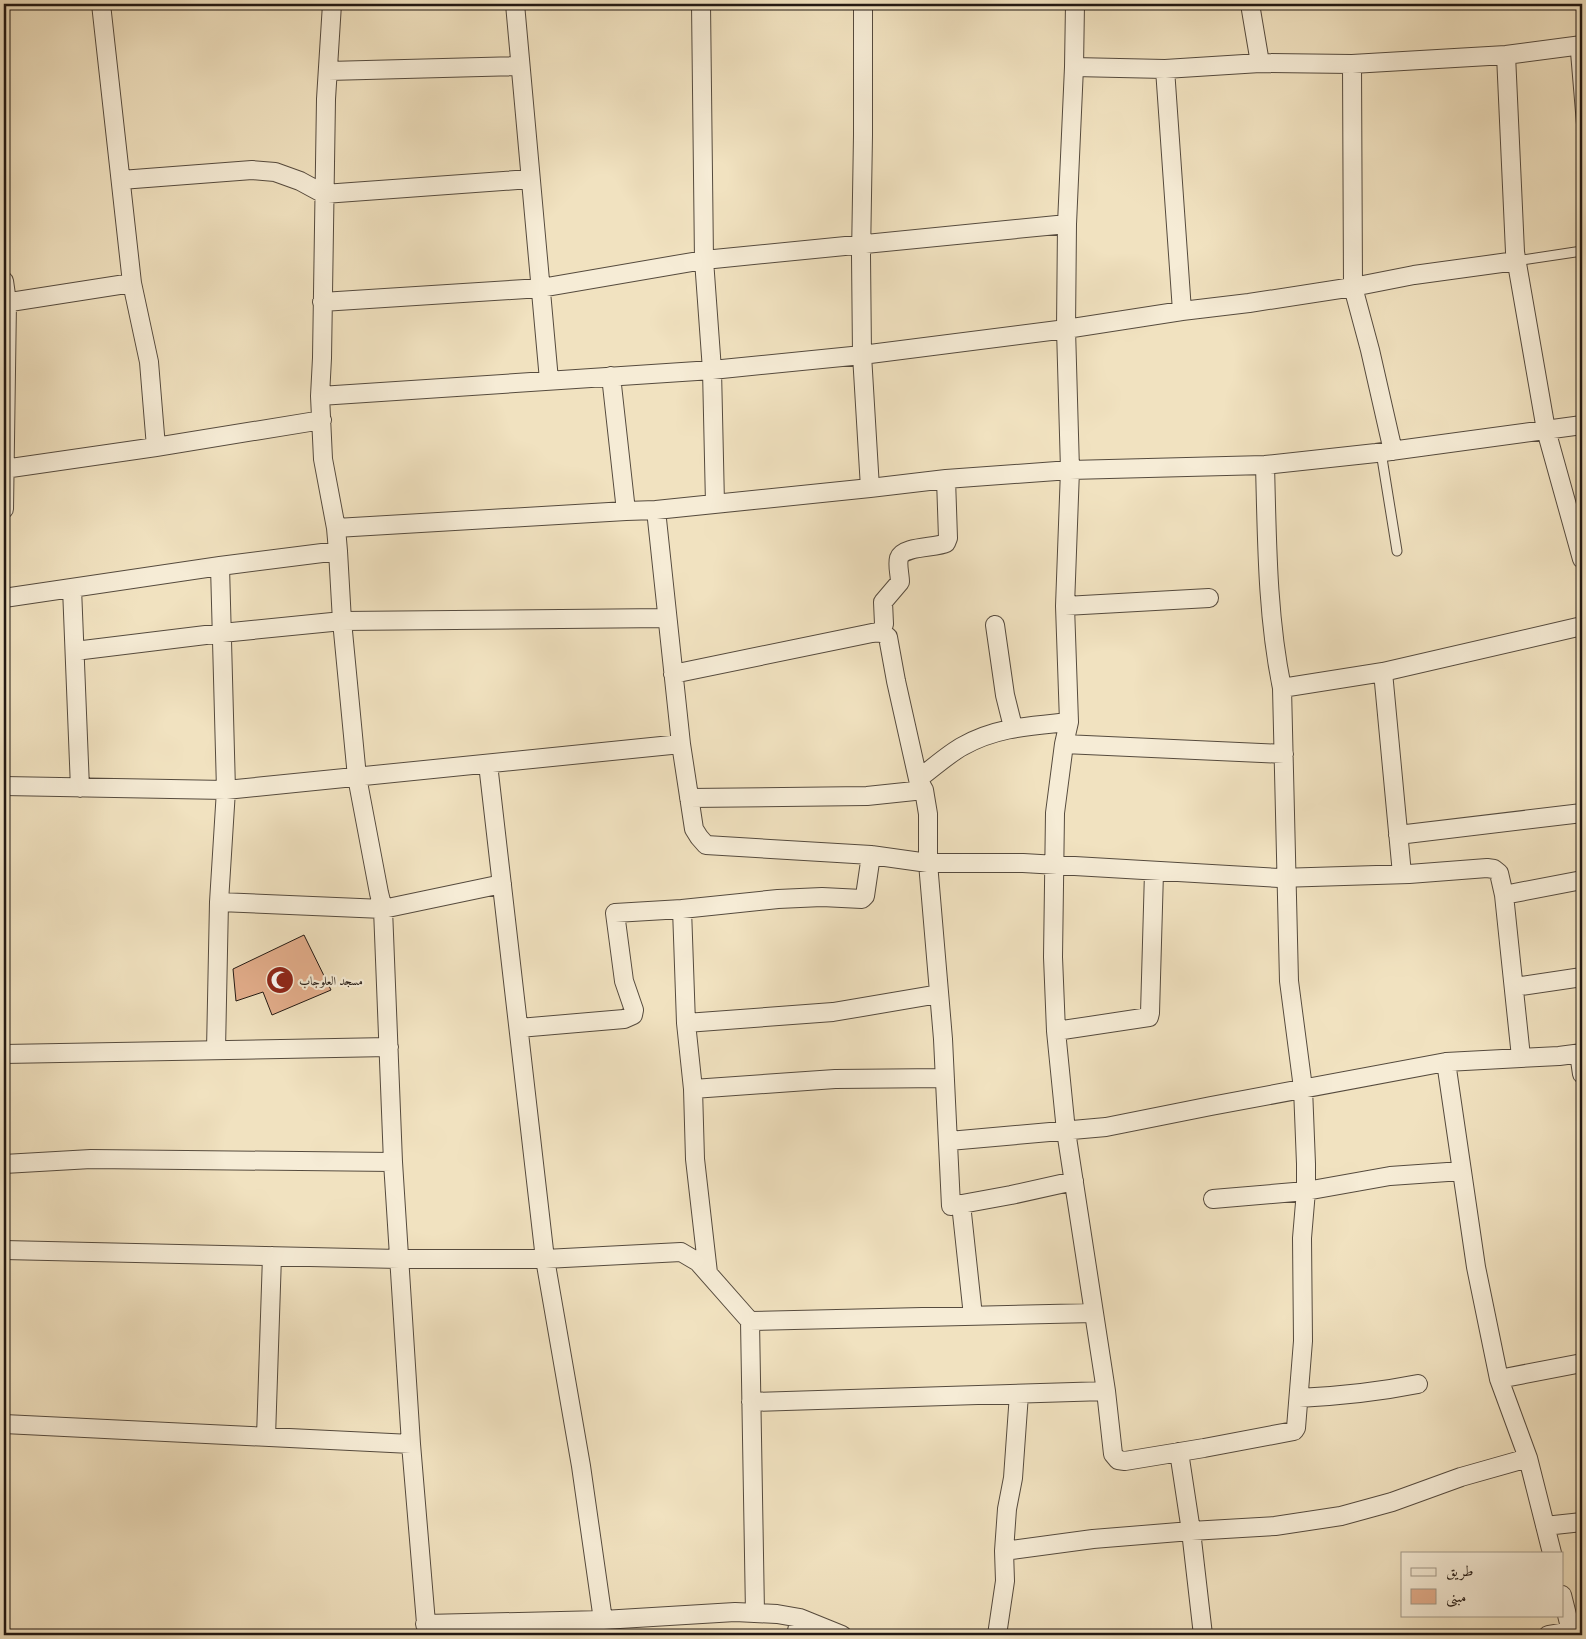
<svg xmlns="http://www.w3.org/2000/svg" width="1586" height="1639" font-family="'Libre Caslon Text',Amiri,serif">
<rect width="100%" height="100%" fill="#f1e2c0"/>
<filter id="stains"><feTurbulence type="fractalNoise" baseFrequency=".004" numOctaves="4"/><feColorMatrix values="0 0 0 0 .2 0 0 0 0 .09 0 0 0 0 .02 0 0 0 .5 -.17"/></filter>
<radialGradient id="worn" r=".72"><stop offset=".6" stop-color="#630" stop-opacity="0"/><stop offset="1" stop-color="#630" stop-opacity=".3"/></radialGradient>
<!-- building -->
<path fill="#e4ae8c" stroke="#231913" d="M304,935L331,990L272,1015L263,992L236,1001L233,969Z"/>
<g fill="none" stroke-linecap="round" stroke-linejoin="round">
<!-- lane casing -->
<g stroke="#564b3e" stroke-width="11">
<path id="lane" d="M1575,46L1582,130
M1516,261L1582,251
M1381,452L1397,551"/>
</g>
<!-- street casing -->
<g stroke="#564b3e" stroke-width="20">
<path id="street" d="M101,4L132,283L149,362L156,447
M332,4L326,99L322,358L320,396L323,459L336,528L338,551L342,621L357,777L379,893L383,909L393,1162L411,1444L427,1635
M515,4L549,380
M701,4L704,260L712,370L715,504
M863,4V135L861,256L862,355L870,488
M1075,4L1074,67L1067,224L1066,329L1070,470L1065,606L1069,722L1064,744L1055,813L1053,957L1056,1031L1066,1131L1106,1391L1113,1454L1118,1460L1125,1461L1204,1448L1294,1431L1296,1428L1303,1341L1302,1238L1306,1191V1164L1303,1088L1289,981L1282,688C1267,615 1267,540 1265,465
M1250,4L1260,63
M1506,55L1515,252L1546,430L1582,559
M1352,64L1506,55L1582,45
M1165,69L1182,311
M328,71L520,66
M121,180L252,170L275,172L300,181L324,194L530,179
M4,281L7,302L4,509
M322,302L541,288L704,260L1067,224
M4,303L132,283
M611,376L626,511L656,510L870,488L946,479L1070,470L1265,465L1376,453L1582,425
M320,396L712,370L862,355L1066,329L1182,311L1249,303L1353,287L1352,64L1260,63L1165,69L1074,67
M1393,451L1370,350L1353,287L1414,275L1516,261
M4,469L156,447L322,420
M656,510L681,744L694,829L699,837L706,845L871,855L928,863H1023L1279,878L1409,874L1487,868L1494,869L1499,873L1504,895L1521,1057
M336,528L626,511
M72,588L80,788
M4,598L220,566L338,551
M1065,606L1209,598
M995,625L1005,695L1013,727
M881,632L884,624L883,602L900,582C900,575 897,565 899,558C903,546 936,548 946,543L948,538L946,479
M75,651L222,633L342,621L667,618
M1383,672L1402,874
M673,674L872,633L881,632L888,637L896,681L918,779L924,790L928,814V863L943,1039L951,1206L1011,1195L1074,1181
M1282,688L1383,672L1582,626
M1064,744L1284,754
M488,764L545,1259L581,1466L603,1620
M918,779C932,769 948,754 963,746C997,727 1030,726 1069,722
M4,786L226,790L681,744
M689,798L867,796L924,790
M1398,835L1582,813
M1504,895L1582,880
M219,902L383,909L502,884
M1514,987L1582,977
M686,1023L833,1012L939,994
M519,1028L624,1019L633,1015L634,1010L624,981L615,913L682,909
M1056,1031L1149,1017L1150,1013L1154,872
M216,1050L219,902L226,790L220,566
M1579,1053L1582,1074
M4,1054L389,1047
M1446,1062L1476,1267L1499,1379L1528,1458L1552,1553
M693,1089L835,1079L945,1078
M949,1141L1106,1127L1211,1106L1446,1062L1559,1056L1582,1053
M4,1164L91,1159L393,1162
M1213,1199L1306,1191L1390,1176L1462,1171
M961,1204L973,1316
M4,1250L399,1259H545L681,1252L698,1262L750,1321L755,1613
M708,1273L695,1159L693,1089L686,1023L682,909L778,899L822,897L862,899L865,896L871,855
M750,1321L1094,1313
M1499,1379L1582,1363
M1299,1398C1339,1396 1378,1392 1418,1384
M751,1402L1106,1391
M4,1424L411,1444
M266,1437L272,1256
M1179,1452L1191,1531L1203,1635
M1545,1526L1582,1522
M1004,1551L1007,1509L1013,1478L1019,1394
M1562,1595L1572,1635
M425,1624L603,1620L735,1612L777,1614L800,1618L842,1635
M796,1635L800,1618
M997,1635L1005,1581L1004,1551L1093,1539L1191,1531L1275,1526L1341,1516L1392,1502L1461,1477L1528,1458
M1548,1635L1582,1629"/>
</g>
<!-- lane -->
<use href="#lane" stroke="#f6ecd6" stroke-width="9"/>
<!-- street -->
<use href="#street" stroke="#f6ecd6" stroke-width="18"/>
</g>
<!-- icons -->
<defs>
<g id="mosque-disc" transform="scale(1.4375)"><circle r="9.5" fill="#8f2418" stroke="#f6ecd6"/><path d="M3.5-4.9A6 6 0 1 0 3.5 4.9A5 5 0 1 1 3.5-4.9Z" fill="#fff"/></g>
</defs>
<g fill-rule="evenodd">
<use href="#mosque-disc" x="280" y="980"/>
</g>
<g text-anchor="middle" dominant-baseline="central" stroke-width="4.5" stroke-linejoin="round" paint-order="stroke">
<!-- poi labels -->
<g font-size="12" fill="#231913" stroke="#f6ecd6" text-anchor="start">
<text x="299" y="980">مسجد العلوجاب</text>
</g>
</g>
<!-- margin -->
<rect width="1586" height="1639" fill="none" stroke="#f1e2c0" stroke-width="20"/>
<rect x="5" y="5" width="1576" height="1629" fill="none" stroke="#231913" stroke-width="2.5"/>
<rect x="10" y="10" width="1566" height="1619" fill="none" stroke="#231913"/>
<!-- legend -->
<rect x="1401" y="1552" width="162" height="65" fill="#f6ecd6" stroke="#a29888"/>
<rect x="1411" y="1568" width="25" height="8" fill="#f6ecd6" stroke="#a29888"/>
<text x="1446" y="1576" font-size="15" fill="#231913">طريق</text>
<rect x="1411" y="1589" width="25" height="15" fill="#e4ae8c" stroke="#a29888"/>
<text x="1446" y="1602" font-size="15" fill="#231913">مبنى</text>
<rect width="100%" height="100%" filter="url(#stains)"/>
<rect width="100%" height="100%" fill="url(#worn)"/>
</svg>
